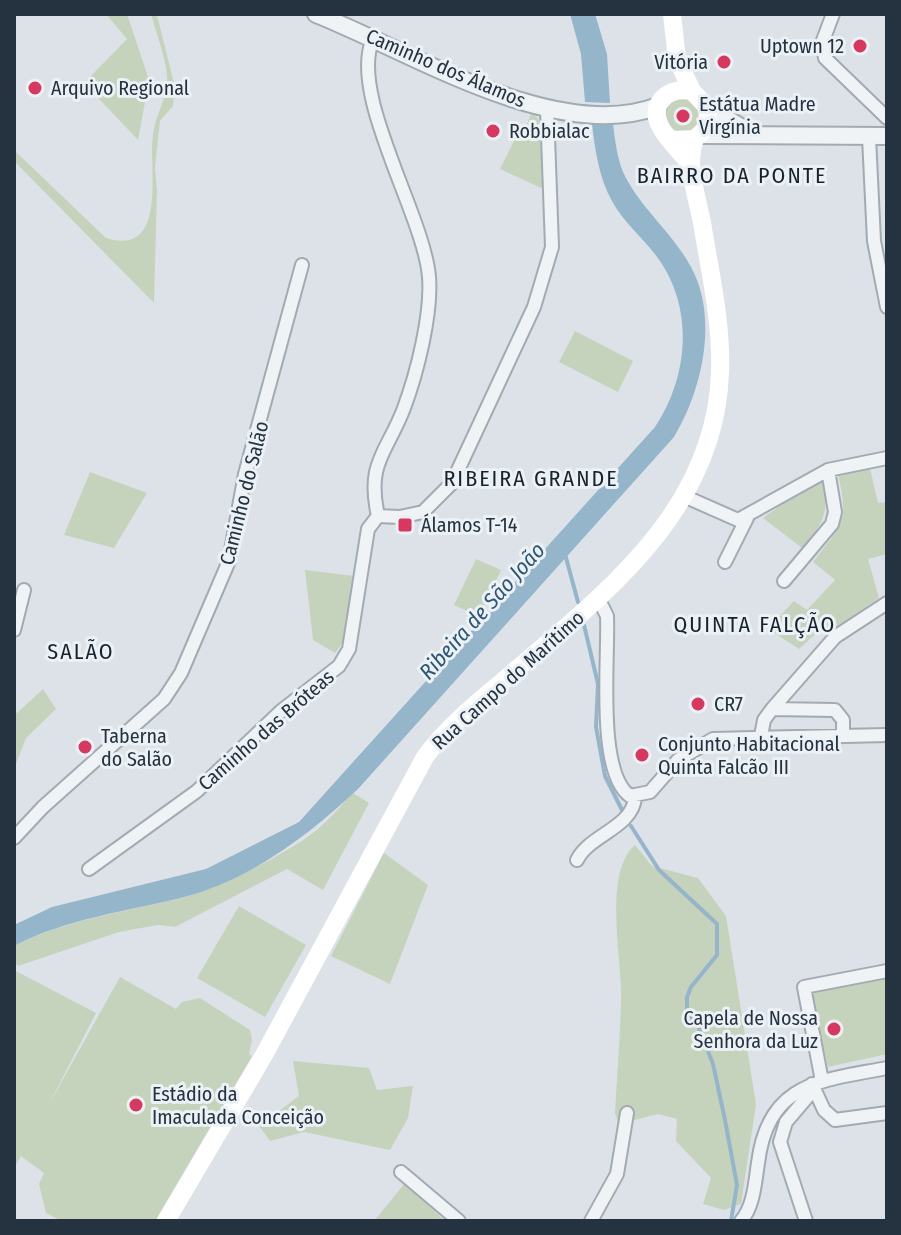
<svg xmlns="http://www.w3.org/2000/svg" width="901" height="1235" font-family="'Fira Sans Condensed',sans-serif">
<rect width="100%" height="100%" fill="#dde2e8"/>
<!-- green -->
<path fill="#c5d3bd" d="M106,14H127L149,80L138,140L84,83L127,39Z
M151,14H156L158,19L175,87L173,106L160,121L155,168L157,191L154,303L14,161V150L106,238C169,257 148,168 153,135C155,114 169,96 167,75C165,55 156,33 151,14Z
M666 115a17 17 0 1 1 34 0a17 17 0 1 1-34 0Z
M532,111L541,123L546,181L541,188L500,169L519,131L524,132Z
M575,331L633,361L618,392L559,362Z
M869,464L878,503L887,502V554L868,559L879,598L831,631L825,625L799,649L768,629L794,601L807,610L835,580L813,562C845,521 849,522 837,470Z
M90,472L147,493L114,548L64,535Z
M823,475C828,513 827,519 802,548L763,518Z
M476,559L501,570L479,617L454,605Z
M305,570L354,576L349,634L335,653L313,640Z
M43,689L56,709L26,738L15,767L14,710L17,713Z
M353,793L369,803L323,890L287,869L175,927L158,925L119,932L18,966L14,962V946C68,919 125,912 184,897C217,889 293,851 319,828C331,818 342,804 353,793Z
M635,845L652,866L698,878L726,916L756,1104L741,1204L724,1210L703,1204L711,1178L676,1141L677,1119L658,1114L619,1124L615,1113C617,1076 620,1039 621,1002C623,963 602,873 635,845Z
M384,853L428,885L390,984L331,956Z
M239,906L306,945L265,1017L197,978Z
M14,970L96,1013L48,1106L120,977L176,1009L182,1002L200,998L250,1030L252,1040L249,1054L252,1056L155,1221H62L46,1213L39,1184L44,1173L21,1156L14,1168Z
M887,973V1054L828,1067L810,988Z
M293,1061L369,1068L377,1090L413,1086L408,1118L390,1150L304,1132L270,1141L259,1126L299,1096Z
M405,1183L445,1221H374Z"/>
<!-- water -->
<path fill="#95b5cb" d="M570,14H595L607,54L610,103L585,102L581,54Z
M592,124H613C615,140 617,157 623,172C639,207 673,233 691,267C719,318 702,391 674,437L358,789C309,835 250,880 184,897C125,912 68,918 14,946V925L52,907L206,869L299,822L655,427C687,379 694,314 662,264C648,242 625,225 612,201C599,178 595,150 592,124Z"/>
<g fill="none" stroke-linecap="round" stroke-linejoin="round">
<!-- stream -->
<path stroke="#95b5cb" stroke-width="4" d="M565,554L578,602
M584,625L598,684L596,727L605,776L623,812
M631,826L659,870L717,924V955L691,987L687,997V1011L698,1026L713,1064L725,1120L737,1185L731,1221"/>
<!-- minor casing -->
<g stroke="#a2aab2" stroke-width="16">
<path id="minor" d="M833,14L822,43L825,58L887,118
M869,137L874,241L887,307
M686,497L738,520L828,470L887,458
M378,516L400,517L423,512L452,483L534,307L552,247L547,109
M725,562L747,518
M784,581L832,524L835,512L828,470
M598,598L607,616C609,657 596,772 630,796L650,792L678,760L713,739L887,735
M14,630L24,590
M772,709L835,710L843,720V736
M761,736L764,720L772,709L835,637L887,603
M14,838L43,807L164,699L181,673L229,561L245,474L302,265
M577,860C589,835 632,828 635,798
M89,869L197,791L281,711L339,666L349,649L368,529L378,516C366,462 387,453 404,408C417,373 432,314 429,277C424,215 348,94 373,39
M822,1081L804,987L887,971
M812,1084L824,1110L835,1120L887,1113
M401,1172L459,1221
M591,1221L617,1174L627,1113
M741,1221C754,1206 755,1182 758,1163C768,1082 820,1081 887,1068
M806,1221L780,1142L786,1122L814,1089"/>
</g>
<!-- tertiary casing -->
<g stroke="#a2aab2" stroke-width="20">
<path id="tertiary" d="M316,14C410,51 557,145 658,106
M708,108L749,132
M701,135L887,136"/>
</g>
<!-- minor -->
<use href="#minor" stroke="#f0f3f6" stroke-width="12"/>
<!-- tertiary -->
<use href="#tertiary" stroke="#f0f3f6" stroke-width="16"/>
<!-- secondary -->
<path stroke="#fff" stroke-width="18" d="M672,14L677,59L692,91
M672,140L695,139L707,127L708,108L692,91C681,89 670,90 662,99C643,122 679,147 690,165
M166,1221L264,1055L425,757C447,727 476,704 503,681C600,597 715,514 720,373C722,323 710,272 702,223C697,196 685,165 695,139"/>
</g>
<!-- markers -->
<g fill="#d83760" stroke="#ecf1f6" stroke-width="3">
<circle cx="860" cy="46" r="8"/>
<circle cx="724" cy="62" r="8"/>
<circle cx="35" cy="88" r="8"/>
<circle cx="683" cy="116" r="8"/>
<circle cx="493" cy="131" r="8"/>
<rect x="397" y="517" width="16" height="16" rx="4"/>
<circle cx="698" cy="704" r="8"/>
<circle cx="85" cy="747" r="8"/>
<circle cx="642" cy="755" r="8"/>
<circle cx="834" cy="1029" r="8"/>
<circle cx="136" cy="1105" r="8"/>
</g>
<g text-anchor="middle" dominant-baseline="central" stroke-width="6" stroke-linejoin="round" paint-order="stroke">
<!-- poi labels -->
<g font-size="20" fill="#253240" stroke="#ecf1f6" text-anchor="start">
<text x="844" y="46" text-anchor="end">Uptown 12</text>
<text x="708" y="62" text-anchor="end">Vitória</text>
<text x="51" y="88">Arquivo Regional</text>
<text x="699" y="104">Estátua Madre<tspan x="699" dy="23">Virgínia</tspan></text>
<text x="509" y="131">Robbialac</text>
<text x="421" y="525">Álamos T-14</text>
<text x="714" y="704">CR7</text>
<text x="101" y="736">Taberna<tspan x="101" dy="23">do Salão</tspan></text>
<text x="658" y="744">Conjunto Habitacional<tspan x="658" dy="23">Quinta Falcão III</tspan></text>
<text x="818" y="1018" text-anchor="end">Capela de Nossa<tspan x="818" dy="23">Senhora da Luz</tspan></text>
<text x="152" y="1094">Estádio da<tspan x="152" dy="23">Imaculada Conceição</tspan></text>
</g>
<!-- street labels -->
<g font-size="20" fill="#253240" stroke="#ecf1f6">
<text transform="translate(446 68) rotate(23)">Caminho dos Álamos</text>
<text transform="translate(244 493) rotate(-76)">Caminho do Salão</text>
<text transform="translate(508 680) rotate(-42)">Rua Campo do Marítimo</text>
<text transform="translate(266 730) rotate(-41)">Caminho das Bróteas</text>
</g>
<!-- neighbourhood labels -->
<g font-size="22" letter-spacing="2" fill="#182330" stroke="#ecf1f6">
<text x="732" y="175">BAIRRO DA PONTE</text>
<text x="531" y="478">RIBEIRA GRANDE</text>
<text x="755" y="624">QUINTA FALÇÃO</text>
<text x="81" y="651">SALÃO</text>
</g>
<!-- water labels -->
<g font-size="22" font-style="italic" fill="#2c5577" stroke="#ecf1f6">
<text transform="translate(482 611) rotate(-48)">Ribeira de São João</text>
</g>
</g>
<!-- border -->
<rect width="901" height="1235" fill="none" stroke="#253240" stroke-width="32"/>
</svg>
